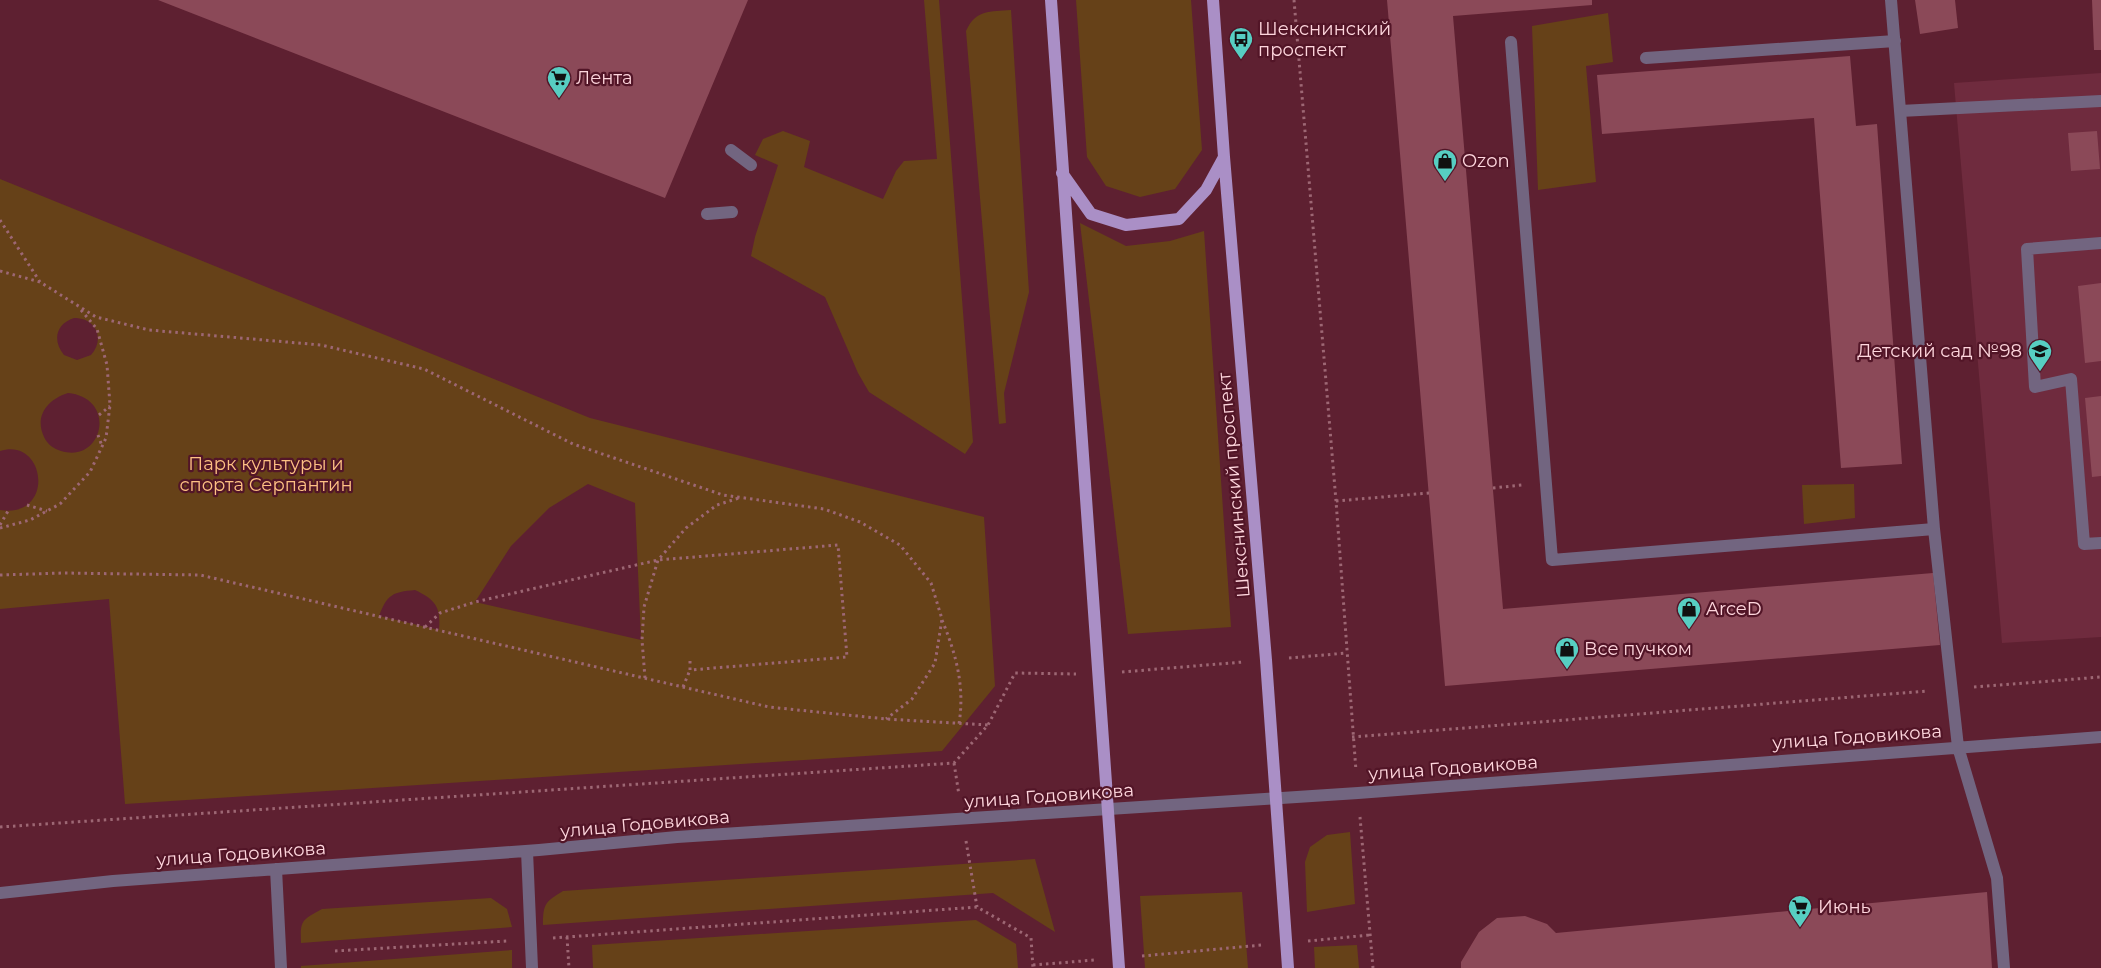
<svg xmlns="http://www.w3.org/2000/svg" width="2101" height="968" font-family="Montserrat,sans-serif">
<rect width="100%" height="100%" fill="#5e2031"/>
<!-- built -->
<path fill="#6f2b3e" d="M2101,73V637L2002,643L1954,83Z"/>
<!-- green -->
<path fill="#664118" fill-rule="evenodd" d="M924,0H939L973,442L965,454L869,392L858,373L825,297L751,256L755,237L778,165L755,155L763,139L783,131L810,141L804,167L883,199L896,171L904,161L937,159Z
M1076,0H1191L1202,150L1175,189L1140,197L1106,186L1087,157Z
M1011,10L1029,292L1004,393L1006,423L999,424L966,31C976,9 990,12 1011,10Z
M1608,13L1613,62L1586,66L1596,182L1538,190L1532,26Z
M0,179L590,418L984,517L995,686L942,751L125,804L109,599L0,609V510C56,519 46,436 0,451ZM74,318C97,318 105,339 91,355L77,360L64,355C52,340 56,324 74,318ZM68,393C118,398 103,464 61,451C54,449 47,444 44,437C34,416 48,399 68,393ZM588,484L635,503L641,640L475,602L511,546L549,508ZM415,590C436,600 441,607 439,630L379,616C387,595 392,592 415,590Z
M1080,223L1126,246L1170,241L1204,231L1231,627L1128,634Z
M1854,484L1855,518L1804,524L1802,485Z
M1350,832L1355,904L1307,912L1305,862L1310,847L1327,835Z
M1035,859L1055,932L993,893L543,925C543,904 545,902 563,891Z
M1242,892L1248,968H1145L1140,896Z
M491,898L507,909L512,927L301,943C300,920 302,920 322,909Z
M976,920L1016,944L1018,968H593L592,945Z
M1357,945L1359,968H1315L1314,947Z
M512,950V968H301V966Z"/>
<!-- building -->
<path fill="#8b4958" d="M158,0H748L665,198Z
M1387,0H1592V5L1453,16L1503,609L1933,573L1940,645L1445,686Z
M1915,0H1955L1958,28L1920,34Z
M2092,0H2101V50H2094Z
M1850,56L1856,126L1877,124L1902,464L1841,468L1814,118L1602,134L1597,75Z
M2097,131L2100,169L2071,171L2068,133Z
M2101,283V361L2085,363L2078,286Z
M2101,396V476L2092,477L2085,398Z
M1987,892L1992,968H1461V962L1479,932L1497,918L1525,916L1547,924L1556,933Z"/>
<g fill="none" stroke-linecap="round" stroke-linejoin="round">
<!-- path -->
<path stroke="#9d6774" stroke-width="3" stroke-dasharray="2.5 4" stroke-linecap="butt" d="M1294,0L1336,501L1356,771
M0,220L40,282
M0,271L40,282L96,317L149,330L321,345L424,369L573,444L723,495L824,509L860,522L900,545L931,583L942,619L935,663L912,699L886,719
M99,415L110,406
M98,435L102,446
M1493,488L1522,485
M1336,501L1429,493
M27,505L47,511
M0,525L8,511
M0,528L30,520L60,504L90,472L106,438L110,405L107,365L97,329L81,310
M0,575L63,573L200,575L769,707L886,719L988,725
M942,620C956,654 965,686 959,724
M425,627L440,613L475,602L658,560L838,545L847,657L690,670V661
M1289,658L1347,653
M1122,672L1243,662
M645,678L642,640L644,607L658,560L686,528L717,505L739,498
M683,687L690,670
M1974,687L2101,677
M1352,737L1927,691
M954,763L959,795
M1360,817L1373,968
M0,827L954,763L988,725L1015,673L1076,674
M966,841L977,907
M567,937L569,968
M553,938L977,907L1031,938L1033,968
M1308,941L1370,935
M335,951L507,941
M1142,956L1262,945
M1033,965L1095,960"/>
<!-- minor -->
<path stroke="#726580" stroke-width="12" d="M1891,0L1934,529L1958,747L1997,878L2004,968
M1511,42L1552,560L1934,529
M1646,58L1895,41
M1900,111L2101,101
M731,150L751,165
M707,214L732,212
M2101,243L2027,249L2035,387L2071,379L2084,544L2101,543
M527,851L532,968
M276,869L281,968
M0,893L113,881L539,850L677,837L1358,793L2101,737"/>
<!-- major -->
<path stroke="#aa8fc6" stroke-width="12" d="M1051,0L1119,968
M1213,0L1224,157L1266,660L1288,968
M1062,173L1091,214L1126,225L1179,219L1206,190L1224,157"/>
</g>
<!-- icons -->
<defs>
<g id="bus-pin" transform="scale(1.25)"><path d="M0 17L-7.5 6A9.5 9.5 0 1 1 7.5 6Z" fill="#57cec2" stroke="#521527"/><path d="M-5-6H5V4H4V6H2V4H-2V6H-4V4H-5ZM-3.5-4V0h7V-4ZM-3.5 1.2v1.5H-2V1.2ZM2 1.2v1.5H3.5V1.2Z" fill="#111"/></g>
<g id="supermarket-pin" transform="scale(1.25)"><path d="M0 17L-7.5 6A9.5 9.5 0 1 1 7.5 6Z" fill="#57cec2" stroke="#521527"/><path d="M-6-5.5h2.5l.6 2H6L4.5 2H-2.5L-4.4-4H-6ZM-1.5 3.2a1.3 1.3 0 1 0 .1 0ZM3 3.2a1.3 1.3 0 1 0 .1 0Z" fill="#111"/></g>
<g id="shop-pin" transform="scale(1.25)"><path d="M0 17L-7.5 6A9.5 9.5 0 1 1 7.5 6Z" fill="#57cec2" stroke="#521527"/><path d="M-5-2.5h2.3a2.7 3.5 0 0 1 5.4 0H5L5.5 6h-11ZM-1.5-2.5h3a1.5 2.3 0 0 0-3 0Z" fill="#111"/></g>
<g id="school-pin" transform="scale(1.25)"><path d="M0 17L-7.5 6A9.5 9.5 0 1 1 7.5 6Z" fill="#57cec2" stroke="#521527"/><path d="M0-5L7-2L0 1L-7-2ZM-4 1L0 2.5L4 1V4Q0 6-4 4Z" fill="#111"/></g>
</defs>
<g fill-rule="evenodd">
<use href="#bus-pin" x="1241" y="39"/>
<use href="#supermarket-pin" x="559" y="78"/>
<use href="#shop-pin" x="1445" y="161"/>
<use href="#school-pin" x="2040" y="351"/>
<use href="#shop-pin" x="1689" y="609"/>
<use href="#shop-pin" x="1567" y="649"/>
<use href="#supermarket-pin" x="1800" y="907"/>
</g>
<g text-anchor="middle" dominant-baseline="central" stroke-width="4.5" stroke-linejoin="round" paint-order="stroke">
<!-- poi labels -->
<g font-size="18" fill="#fed6dd" stroke="#521527" text-anchor="start">
<text x="1258" y="29">Шекснинский<tspan x="1258" dy="21">проспект</tspan></text>
<text x="576" y="78">Лента</text>
<text x="1462" y="161">Ozon</text>
<text x="2022" y="351" text-anchor="end">Детский сад №98</text>
<text x="1706" y="609">ArceD</text>
<text x="1584" y="649">Все пучком</text>
<text x="1818" y="907">Июнь</text>
</g>
<!-- park labels -->
<g font-size="18" fill="#fdc183" stroke="#521527">
<text x="266" y="464">Парк культуры и<tspan x="266" dy="21">спорта Серпантин</tspan></text>
</g>
<!-- street labels -->
<g font-size="18" fill="#fed6dd" stroke="#521527">
<text transform="translate(1234 485) rotate(-95)">Шекснинский проспект</text>
<text transform="translate(1857 737) rotate(-4)">улица Годовикова</text>
<text transform="translate(1453 768) rotate(-4)">улица Годовикова</text>
<text transform="translate(1049 796) rotate(-4)">улица Годовикова</text>
<text transform="translate(645 824) rotate(-5)">улица Годовикова</text>
<text transform="translate(241 854) rotate(-4)">улица Годовикова</text>
</g>
</g>
</svg>
